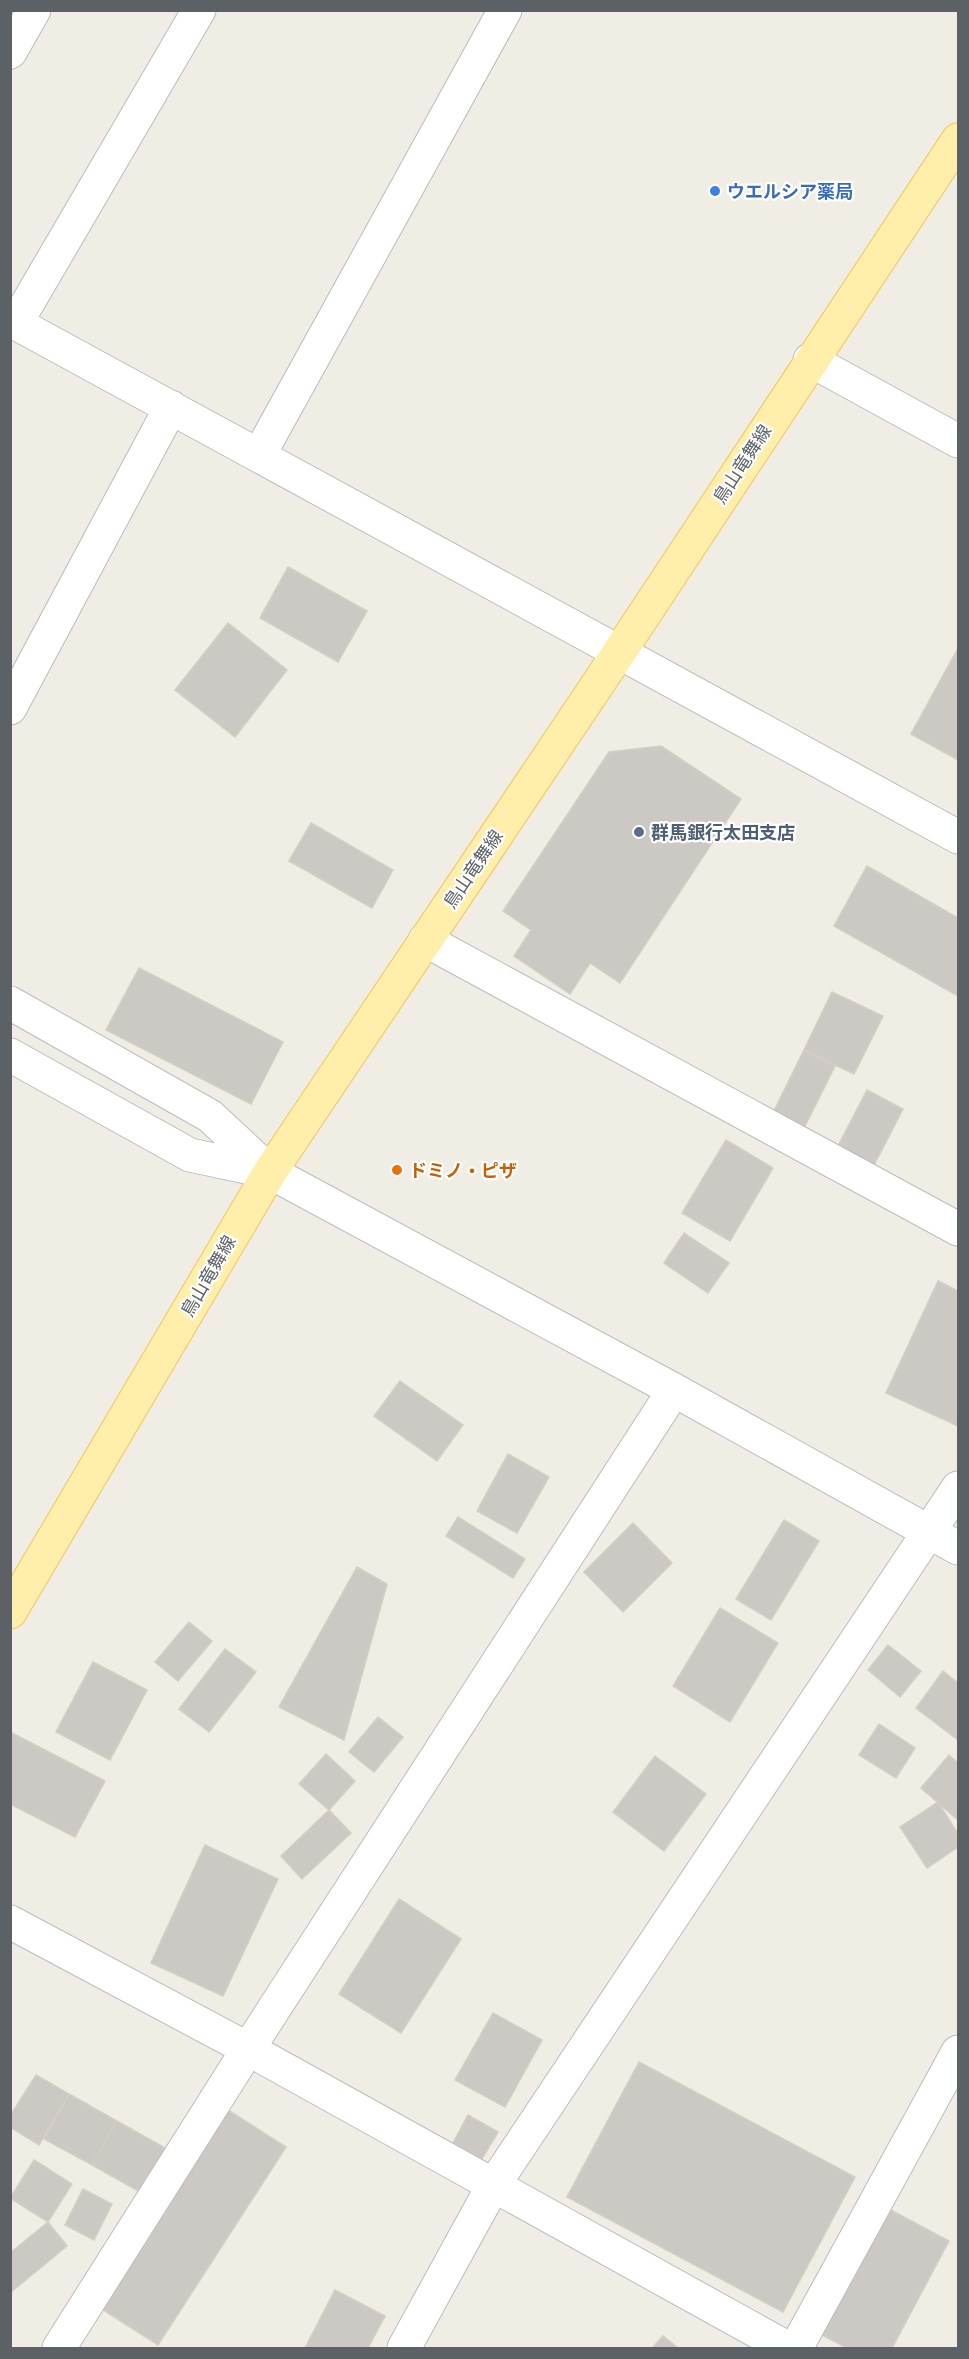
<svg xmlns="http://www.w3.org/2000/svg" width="969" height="2359" font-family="Roboto,'Noto Sans JP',sans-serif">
<rect width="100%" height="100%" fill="#efede4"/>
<!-- building -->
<path fill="#ccc9c4" stroke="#d4cec3" stroke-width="1.5" d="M288,567L367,611L338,662L260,618Z
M228,623L287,670L235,737L175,690Z
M958,648V760L911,734Z
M661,746L741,799L620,983L590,963L570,994L514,956L531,930L503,911L609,752Z
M311,823L393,870L372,908L289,861Z
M867,866L958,918V996L834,926Z
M139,968L283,1042L251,1104L106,1030Z
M832,992L883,1016L854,1074L804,1050Z
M804,1050L835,1066L802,1132L771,1117Z
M867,1090L903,1109L873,1167L837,1148Z
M726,1140L773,1168L730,1241L682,1213Z
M684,1233L729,1263L708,1293L664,1263Z
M938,1281L958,1291V1426L886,1393Z
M400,1381L463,1425L437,1461L374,1416Z
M508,1454L549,1477L517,1533L477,1511Z
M458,1517L525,1559L513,1578L446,1536Z
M784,1520L819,1541L771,1620L736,1599Z
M633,1523L672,1563L623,1612L584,1572Z
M357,1567L387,1584L344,1740L279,1707Z
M720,1608L778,1643L730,1722L673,1686Z
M189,1622L212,1641L178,1681L155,1662Z
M888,1645L921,1671L900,1697L868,1670Z
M225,1649L256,1672L209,1732L179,1709Z
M93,1662L147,1690L110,1760L56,1732Z
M943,1671L958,1683V1740L916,1708Z
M378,1717L403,1737L374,1772L349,1752Z
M879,1724L915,1748L896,1778L859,1755Z
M10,1732L105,1781L75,1837L10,1804Z
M326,1754L355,1781L329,1810L299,1784Z
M949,1755L958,1763V1820L921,1788Z
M655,1756L706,1794L664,1851L613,1812Z
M938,1802L958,1834V1847L927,1868L900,1827Z
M329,1810L351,1833L302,1879L281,1856Z
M205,1845L278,1879L223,1996L151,1963Z
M399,1899L461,1939L401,2033L339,1994Z
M493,2013L542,2040L505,2107L455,2080Z
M639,2062L855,2177L783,2312L567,2197Z
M36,2075L69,2094L39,2145L10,2127V2116Z
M69,2094L117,2121L92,2165L44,2139Z
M225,2108L286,2147L158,2345L97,2306Z
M468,2115L498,2132L482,2159L453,2143Z
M117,2121L165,2148L140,2192L92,2165Z
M34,2160L72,2184L48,2222L10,2198Z
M83,2189L112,2204L94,2240L65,2225Z
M889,2209L949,2241L892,2348H847L822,2335Z
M48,2222L67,2246L10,2293V2253Z
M335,2290L385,2316L368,2348H305Z
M663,2336L678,2348H652Z"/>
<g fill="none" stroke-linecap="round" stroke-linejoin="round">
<!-- minor casing -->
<g stroke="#b9bcc1" stroke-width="35">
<path id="minor" d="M10,52L34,10
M10,320L958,837
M16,323L199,10
M810,360L958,441
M259,455L505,10
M10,708L171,407
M425,940L958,1229
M10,1003L210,1116L270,1172L190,1155L10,1055
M270,1172L674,1390L958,1548
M10,1922L248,2049L787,2348
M59,2348L248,2049L674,1390
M404,2348L493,2186L958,1488
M796,2348L958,2052"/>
</g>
<!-- major casing -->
<g stroke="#f5c558" stroke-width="35">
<path id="major" d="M10,1612L270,1172L620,651L958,140"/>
</g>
<!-- minor -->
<use href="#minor" stroke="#fff" stroke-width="33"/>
<!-- major -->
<use href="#major" stroke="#ffefaa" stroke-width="33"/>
</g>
<!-- markers -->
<circle fill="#3f7fe0" stroke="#fff" stroke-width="2" cx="715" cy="191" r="6"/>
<circle fill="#5c6f8a" stroke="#fff" stroke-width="2" cx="639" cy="832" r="6"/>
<circle fill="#e8710a" stroke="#fff" stroke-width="2" cx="397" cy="1170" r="6"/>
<g text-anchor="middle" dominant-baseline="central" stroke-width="4.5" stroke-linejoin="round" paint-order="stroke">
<!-- shop labels -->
<g font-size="18" font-weight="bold" fill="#366cbe" stroke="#fff" text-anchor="start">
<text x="727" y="191">ウエルシア薬局</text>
</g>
<!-- street labels -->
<g font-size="18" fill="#5c6165" stroke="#fff">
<text transform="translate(742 464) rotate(-57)">鳥山竜舞線</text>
<text transform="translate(473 869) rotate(-56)">鳥山竜舞線</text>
<text transform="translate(208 1276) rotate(-60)">鳥山竜舞線</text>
</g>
<!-- service labels -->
<g font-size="18" font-weight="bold" fill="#4e5e75" stroke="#fff" text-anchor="start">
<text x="651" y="832">群馬銀行太田支店</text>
</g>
<!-- food labels -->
<g font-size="18" font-weight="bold" fill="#c56008" stroke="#fff" text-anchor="start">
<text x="409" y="1170">ドミノ・ピザ</text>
</g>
</g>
<!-- border -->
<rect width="969" height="2359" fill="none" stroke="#5c6165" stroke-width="24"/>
</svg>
